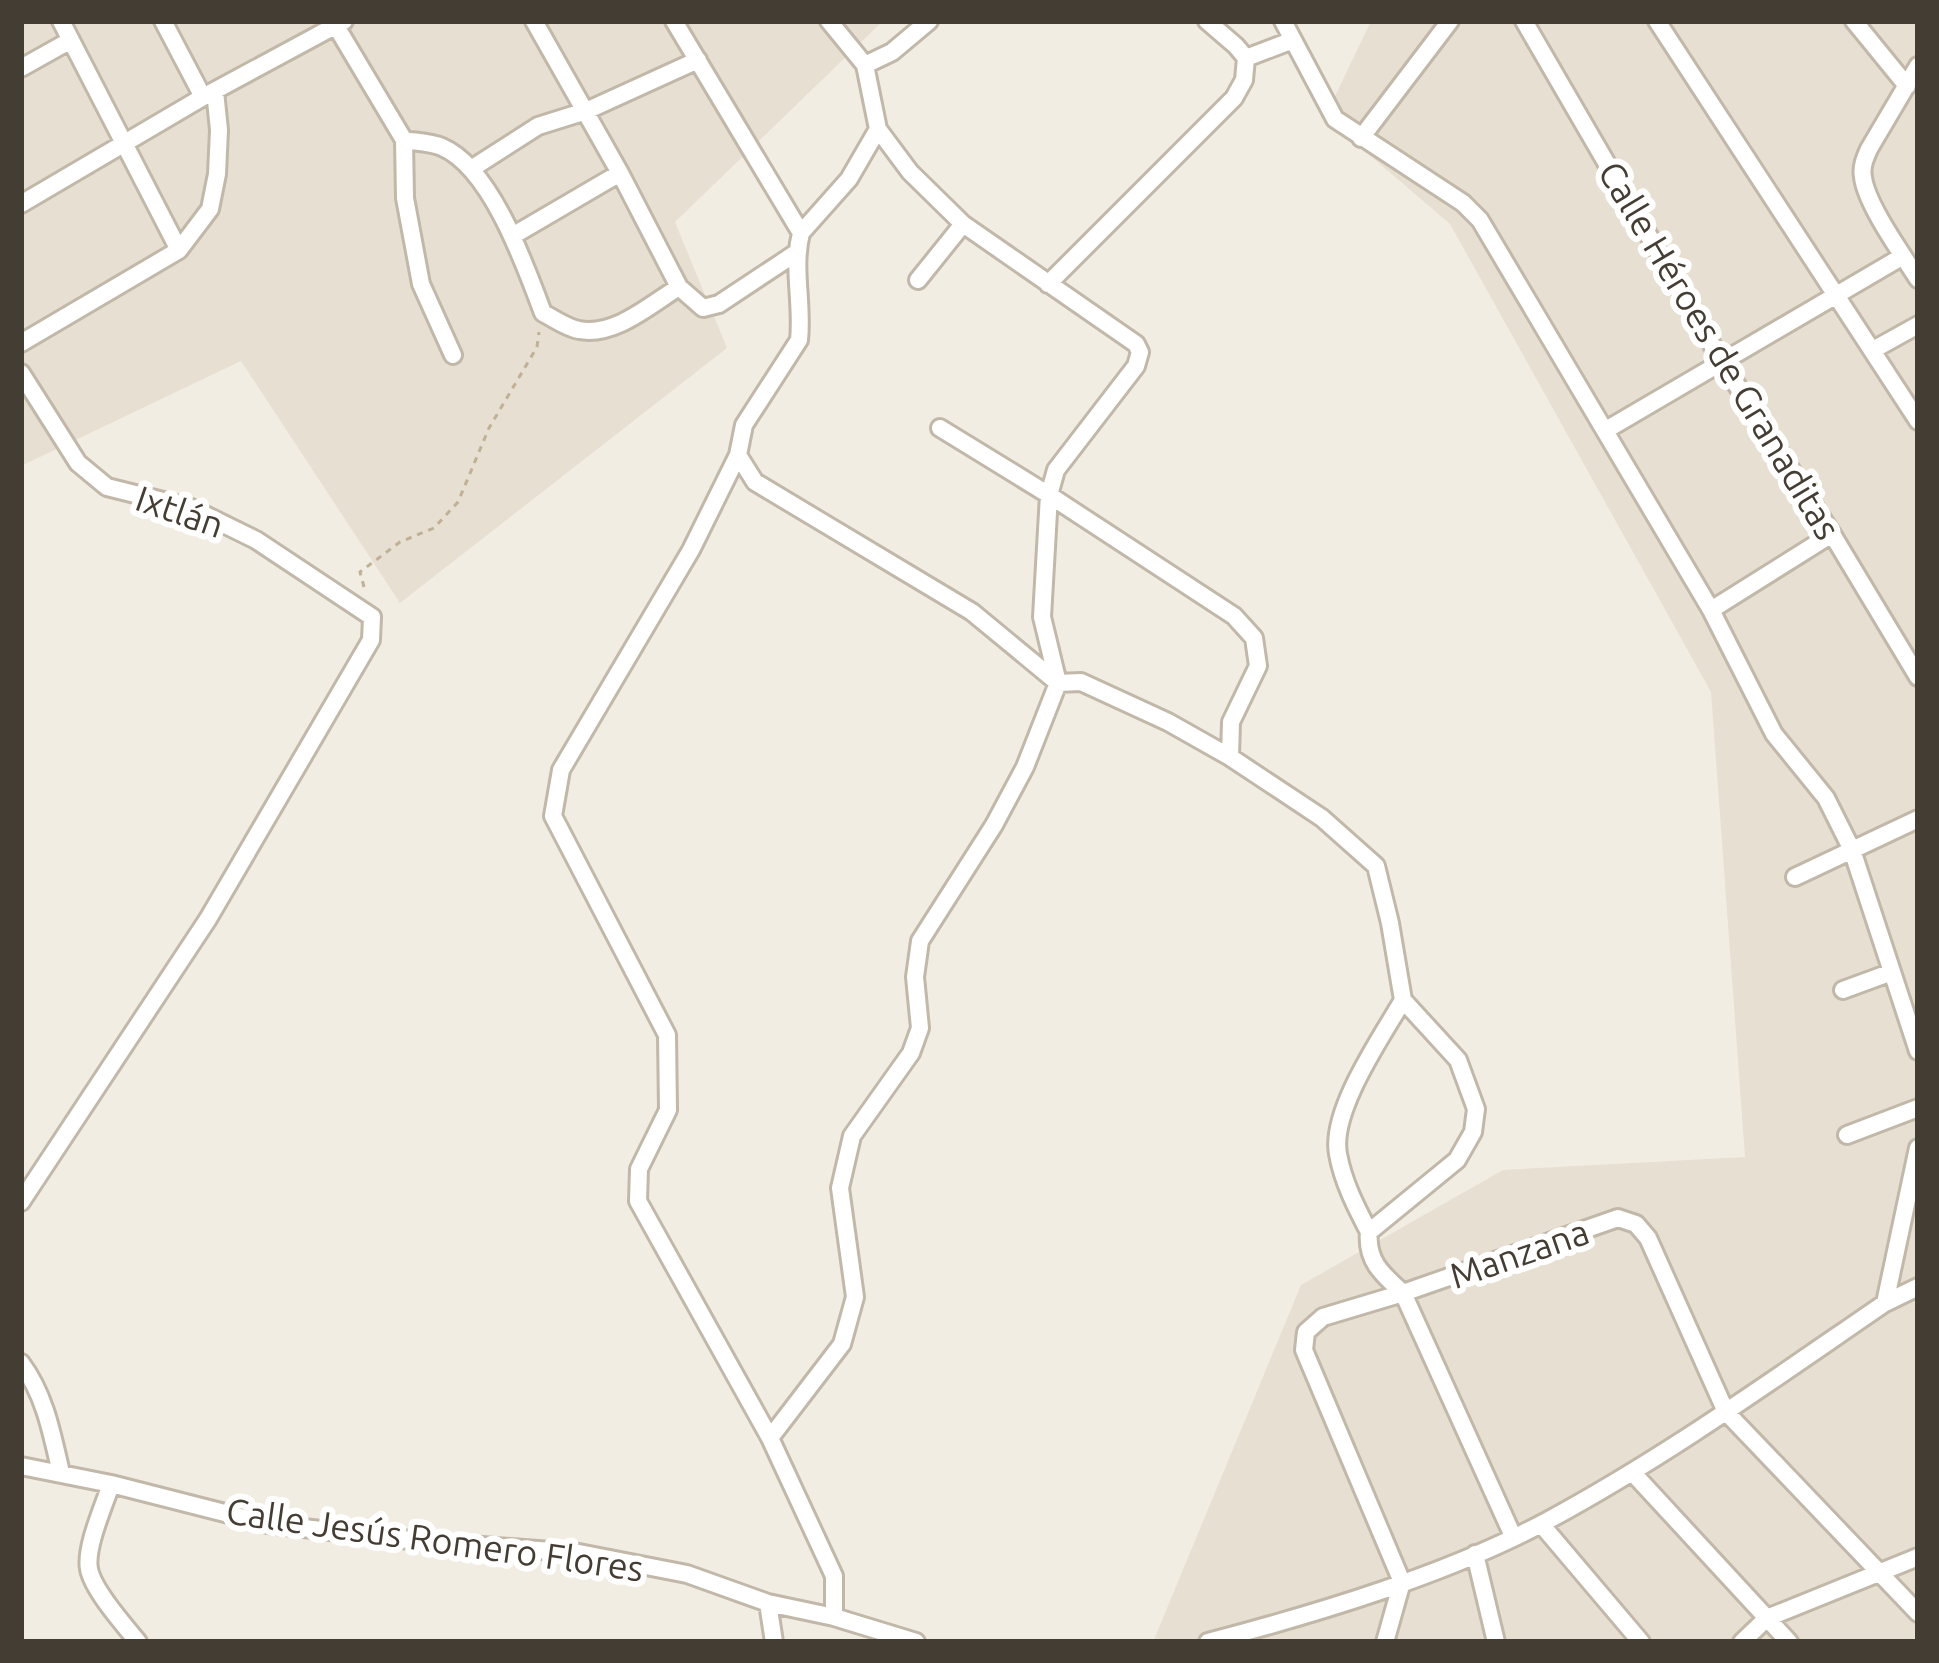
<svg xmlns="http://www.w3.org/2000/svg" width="1939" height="1663" font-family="Ubuntu,sans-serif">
<rect width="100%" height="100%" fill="#f2ede3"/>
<!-- residential -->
<path fill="#e7dfd1" d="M21,21H883L675,222L727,348L400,603L241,361L21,466Z
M1371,21H1918V1642H1153L1301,1285L1503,1170L1745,1157L1711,692L1450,224L1325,117Z"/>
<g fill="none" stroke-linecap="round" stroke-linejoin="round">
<!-- street casing -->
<g stroke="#c1b8a9" stroke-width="22">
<path id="street" d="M61,21L179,250
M163,21L203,97
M333,21L404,140C415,142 431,142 442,147C491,168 525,265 543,313C555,319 567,328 579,330C615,337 651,304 679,287L703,308L719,304L796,253
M534,21L620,173L679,287
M674,21L801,233C792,268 803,304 799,340L744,425L738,455L755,482L972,612L1058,683L1081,682L1168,722L1230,757L1322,818L1376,866L1390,923L1403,1000L1458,1060L1476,1109L1473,1132L1457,1160L1369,1232C1366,1261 1383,1275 1403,1293L1513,1536
M1283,21L1335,119L1463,203L1480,220L1711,610L1774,734L1826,798L1852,850L1918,1051
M1524,21L1722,362L1832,534L1918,677
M1657,21L1918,421
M1854,21L1907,86
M1246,58L1293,40
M865,65L892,52L929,21
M1918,66L1869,149C1865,158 1861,167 1863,177C1866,204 1902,254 1918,279
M21,68L71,40
M1361,138L1450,21
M404,140L405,198L421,284L453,355
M471,169L538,126L586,111L698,60
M21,204L203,97L344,21
M801,233L849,179L878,129L865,65L829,21
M514,235L620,173
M918,280L963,224
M1048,284L1234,98L1244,80L1246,58L1236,46L1207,21
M21,343L179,250L210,209L217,174L219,130L215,91
M1873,350L1918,325
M21,373L78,463L107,487L191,508L256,540L372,617L371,640L208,919L21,1202
M940,428L1049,495L1234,616L1254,638L1258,666L1231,722L1230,757
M1606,430L1903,256
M738,455L691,550L561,770L553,816L667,1035L668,1110L639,1169L638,1201L770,1438L834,1576V1617
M1711,610L1832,534
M1795,877L1918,819
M1843,990L1892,972
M1847,1135L1918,1108
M1369,1232C1356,1207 1343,1182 1338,1154C1330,1111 1381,1038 1403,1000
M1885,1303L1918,1148
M21,1363C45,1395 52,1434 61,1473
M770,1438L842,1344L855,1297L840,1188L852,1136L911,1053L920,1028L915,977L920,941L994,825L1025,767L1058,683L1042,617L1049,495L1056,470L1136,366L1140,352L1136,344L963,224L910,172L878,129
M21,1466L111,1484L268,1524L428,1542L579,1553L687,1574L768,1603L834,1617L916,1642
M1632,1472L1789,1642
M111,1484C104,1506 85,1547 89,1569C93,1590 124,1625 138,1642
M1541,1524L1641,1642
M1475,1554L1496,1642
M768,1603L774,1642
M1208,1642C1318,1613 1445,1575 1545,1522C1664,1458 1774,1379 1885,1303L1918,1287
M1385,1642L1402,1582L1304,1350L1306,1332L1323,1317L1403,1293L1618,1218L1636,1224L1648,1238L1726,1412L1918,1613
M1742,1642L1767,1618L1918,1557"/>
</g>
<!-- path -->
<path stroke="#c0b096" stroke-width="3" stroke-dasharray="6 6" stroke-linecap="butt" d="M364,587L360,572L400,542L434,528L458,502L489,428L537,347L539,332"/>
<!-- street -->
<use href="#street" stroke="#fff" stroke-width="16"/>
</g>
<g text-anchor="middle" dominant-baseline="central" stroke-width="12" stroke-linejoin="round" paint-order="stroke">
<!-- street labels -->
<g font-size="36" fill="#443d33" stroke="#fff">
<text transform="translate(1720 350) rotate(59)">Calle Héroes de Granaditas</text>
<text transform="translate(180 511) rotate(19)">Ixtlán</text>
<text transform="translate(1519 1253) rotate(-19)">Manzana</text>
<text transform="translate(435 1539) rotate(8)">Calle Jesús Romero Flores</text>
</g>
</g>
<!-- border -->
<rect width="1939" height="1663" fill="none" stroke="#443d33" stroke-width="48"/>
</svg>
